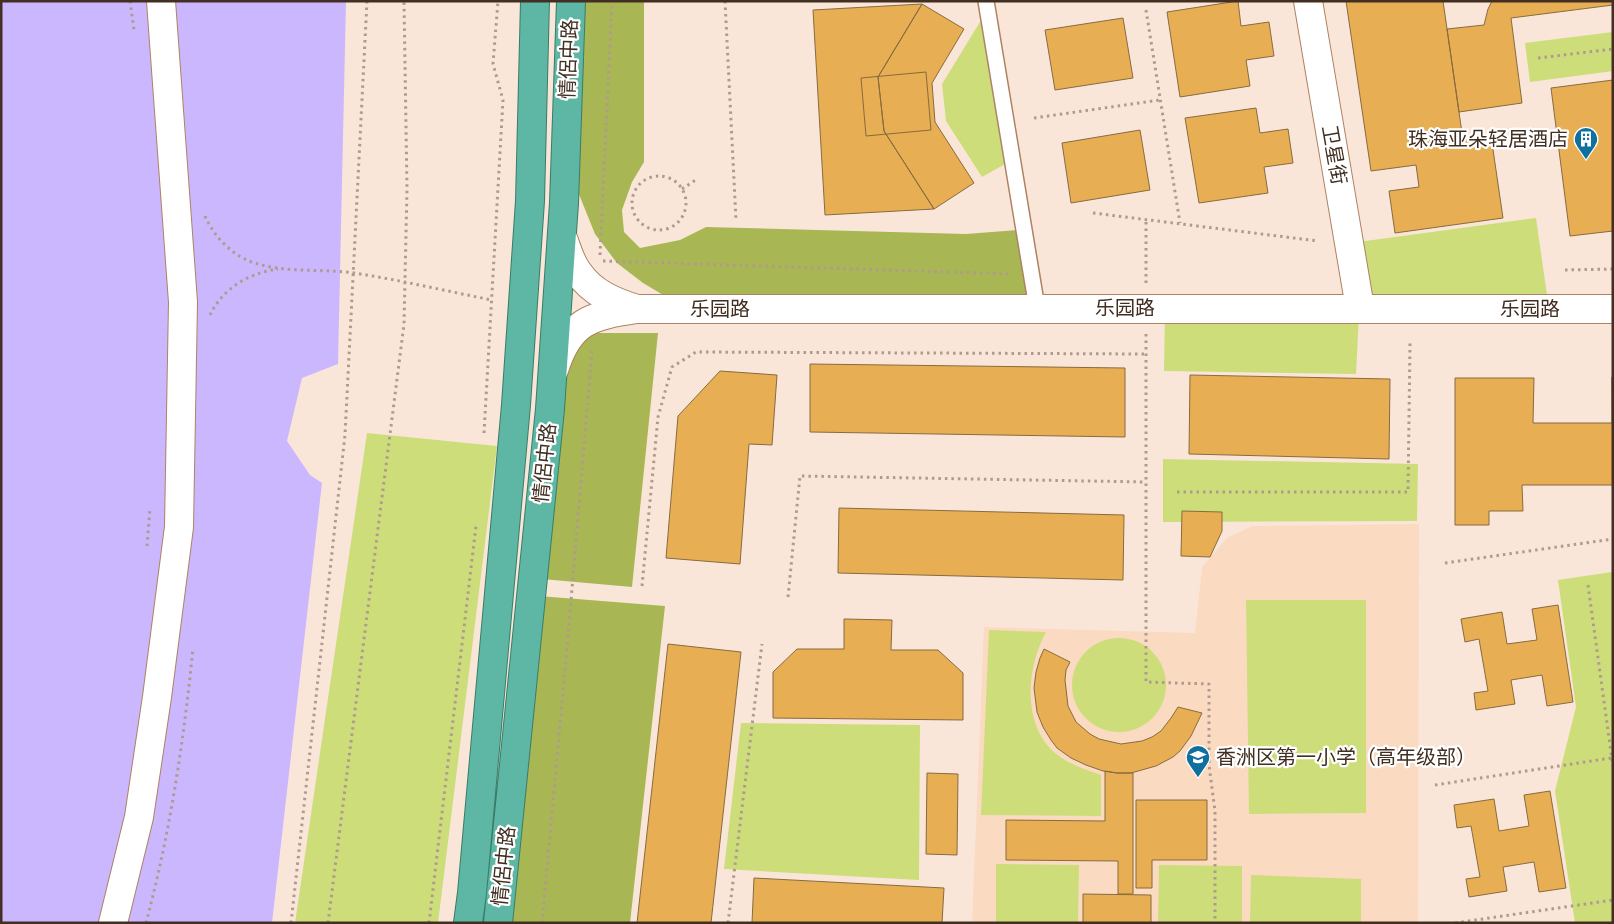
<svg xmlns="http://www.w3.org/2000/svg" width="1614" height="924" font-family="Jost,'Noto Sans SC',sans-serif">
<rect width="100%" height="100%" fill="#fae6d9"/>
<!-- built -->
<path fill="#fbdac2" d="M1419,524L1418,923H972L984,627L1195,633L1202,567L1227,538L1252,526Z"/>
<!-- green -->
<path fill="#cddd7a" d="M983,17L1005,164L982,177L946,121L942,84Z
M1613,32V71L1530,82L1525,43Z
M1536,218L1548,302L1366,301L1358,242Z
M1165,312L1359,314L1356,374L1164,371Z
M367,433L497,446L438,923H295Z
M1163,459L1418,464L1417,521L1163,522Z
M1612,572L1613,923H1575L1555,791L1576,707L1558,580Z
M1246,600H1366V813L1249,814Z
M989,630L1046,632C1026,668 1021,729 1059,756C1071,765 1087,770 1101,775V816L981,815Z
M1072 685a47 47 0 1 1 94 0a47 47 0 1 1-94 0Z
M741,723L920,725L919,880L724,869Z
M996,864L1079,865L1078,923H996Z
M1159,865L1242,866V923H1158Z
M1251,875L1361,879V923H1250Z"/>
<!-- forest -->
<path fill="#a8b753" d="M583,1H644V162L632,182L622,210L624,232L640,248L680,240L706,227L966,234L1018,230L1028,302L670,299L643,283L617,263L595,234L574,182Z
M564,333H658L632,587L542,579Z
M539,596L665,606L630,923H505Z"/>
<!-- water -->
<path fill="#cbb7fe" d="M1,1H346L338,364L302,378L287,441L310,475L322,483L272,923H1Z"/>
<!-- building -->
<path fill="#e7ae53" stroke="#886b3f" d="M1238,1L1241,26L1269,22L1274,56L1246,60L1250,86L1180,97L1167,12Z
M1346,1H1443L1463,140L1491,136L1503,218L1395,233L1389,191L1419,187L1416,165L1371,171Z
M1492,1H1613V5L1511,18L1522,103L1459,112L1447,29L1484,25L1488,9Z
M922,4L964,29L932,83L935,122L974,183L934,209L884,131L878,77Z
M922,4L878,77L884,131L934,209L825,215L813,10Z
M1123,18L1133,78L1055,90L1045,30Z
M926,72L931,130L866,136L861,78Z
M1613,80V231L1570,236L1551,88Z
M1256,108L1260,133L1288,129L1293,163L1264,167L1268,193L1199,203L1185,118Z
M1140,130L1150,190L1071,203L1062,143Z
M810,364L1125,368V437L810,432Z
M720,371L777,375L772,445L749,444L740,564L666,558L678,416Z
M1190,375L1390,379L1389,459L1189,454Z
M1612,377L1613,485H1522L1523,511H1489V525H1455V378H1534L1533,423H1612Z
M839,508L1124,515L1123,580L838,573Z
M1182,511L1222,512V531L1210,557L1181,556Z
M1558,605L1573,702L1547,706L1542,675L1511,680L1515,704L1476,710L1474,693L1488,691L1479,639L1465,642L1461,619L1502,612L1507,644L1537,640L1532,609Z
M844,619L892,620L891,650H938L963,673V720L773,718V672L797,649H844Z
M668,644L741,652L711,923H637Z
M1044,649L1070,662L1066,670L1065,680L1068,706L1076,722L1090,734L1099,739L1121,744L1142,741L1152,737L1161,731L1171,718L1178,707L1202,713L1191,736L1180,751L1173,757L1156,766L1131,773H1117L1103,771L1086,765L1071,758L1057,748L1051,740L1043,727L1037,712L1034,688L1036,672L1040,658Z
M1105,771L1117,773H1133V894H1118V861L1006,860V820L1105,821Z
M927,773L958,774L957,855L926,854Z
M1550,791L1566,888L1539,892L1534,862L1503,867L1507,891L1469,897L1466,879L1480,877L1471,826L1457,828L1454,805L1494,799L1499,831L1529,826L1524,795Z
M1136,800H1207V860H1152V888H1136Z
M754,878L944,888L942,923H752Z
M1083,894L1151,895V923H1083Z"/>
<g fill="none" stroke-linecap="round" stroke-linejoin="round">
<!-- service casing -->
<g stroke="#ae8262" stroke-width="18">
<path id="service" d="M986,1L1037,308"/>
</g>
<!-- minor casing -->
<g stroke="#ae8262" stroke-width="30">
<path id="minor" d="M1308,1L1360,308
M562,236C567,248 570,262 578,272C592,293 614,302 637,309
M554,370C569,321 590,316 637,309H1613"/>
</g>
<!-- tertiary casing -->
<g stroke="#ae8262" stroke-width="30">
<path id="tertiary" d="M113,923L139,817L157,697L179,527L183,302L161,1"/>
</g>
<!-- trunk casing -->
<g stroke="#3a7c68" stroke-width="30">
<path id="trunk" d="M468,923L472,893L516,405L530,201L535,1
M498,923L550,409L564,203L571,1"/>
</g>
<!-- path -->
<path stroke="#af9b8e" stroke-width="3" stroke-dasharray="2.5 4" stroke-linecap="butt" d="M130,1L134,30
M725,1L736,220
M1146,10L1180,223
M1538,58L1613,49
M1034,118L1160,100
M632 203a27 27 0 1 1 54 0a27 27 0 1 1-54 0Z
M682,189L697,179
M1093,213L1318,241
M205,216C213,235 230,253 249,261C283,274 319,268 354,273C400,280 446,291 492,300
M600,255L612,1
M603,261L1011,274
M1565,270L1613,269
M1146,283V219
M210,315C223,288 249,273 278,269
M1146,334V682L1209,684V765L1215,811V919
M484,433L503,100L493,64L498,1
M1177,492H1408L1410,343
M147,546L150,508
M1445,563L1613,539
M1588,585L1613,767
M642,586L658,417L672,367L696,352L1146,354
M788,597L800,476L1146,482
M1435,785L1611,758
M146,923C170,833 184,740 193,648
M291,923L345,435L367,1
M328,923L404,324L407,189L404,1
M429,923L476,526
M542,923L567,648L592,351
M728,923L762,644
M1455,923L1613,900"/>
<!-- service -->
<use href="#service" stroke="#fff" stroke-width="15"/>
<!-- minor -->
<use href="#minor" stroke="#fff" stroke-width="28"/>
<!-- tertiary -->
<use href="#tertiary" stroke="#fff" stroke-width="28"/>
<!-- trunk -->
<use href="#trunk" stroke="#5eb7a4" stroke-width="28"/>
</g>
<!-- icons -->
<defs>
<g id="building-pin" transform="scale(1.25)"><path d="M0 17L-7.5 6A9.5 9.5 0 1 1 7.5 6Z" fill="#0f709e" stroke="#fff"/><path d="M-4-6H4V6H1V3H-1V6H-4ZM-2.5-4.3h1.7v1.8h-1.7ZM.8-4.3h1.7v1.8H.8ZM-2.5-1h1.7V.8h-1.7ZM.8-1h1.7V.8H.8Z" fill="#fff"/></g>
<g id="school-pin" transform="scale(1.25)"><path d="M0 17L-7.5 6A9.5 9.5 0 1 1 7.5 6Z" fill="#0f709e" stroke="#fff"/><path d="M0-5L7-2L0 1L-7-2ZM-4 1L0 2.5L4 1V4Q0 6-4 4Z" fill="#fff"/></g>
</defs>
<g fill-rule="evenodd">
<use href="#building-pin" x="1586" y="139"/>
<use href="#school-pin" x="1198" y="757"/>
</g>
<g text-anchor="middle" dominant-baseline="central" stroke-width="4.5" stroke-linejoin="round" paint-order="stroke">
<!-- street labels -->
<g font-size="20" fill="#422f22" stroke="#fff">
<text transform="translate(569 59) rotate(-88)">情侶中路</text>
<text transform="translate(1334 155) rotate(80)">卫星街</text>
<text x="1125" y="308">乐园路</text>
<text x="720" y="309">乐园路</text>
<text x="1530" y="309">乐园路</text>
<text transform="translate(545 463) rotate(-84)">情侶中路</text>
<text transform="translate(504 866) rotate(-84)">情侶中路</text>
</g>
<!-- poi labels -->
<g font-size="20" fill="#422f22" stroke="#fff" text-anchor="end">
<text x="1568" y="139">珠海亚朵轻居酒店</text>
<text x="1216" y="757" text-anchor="start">香洲区第一小学（高年级部）</text>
</g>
</g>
<!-- border -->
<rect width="1614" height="924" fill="none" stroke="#422f22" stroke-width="5"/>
</svg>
